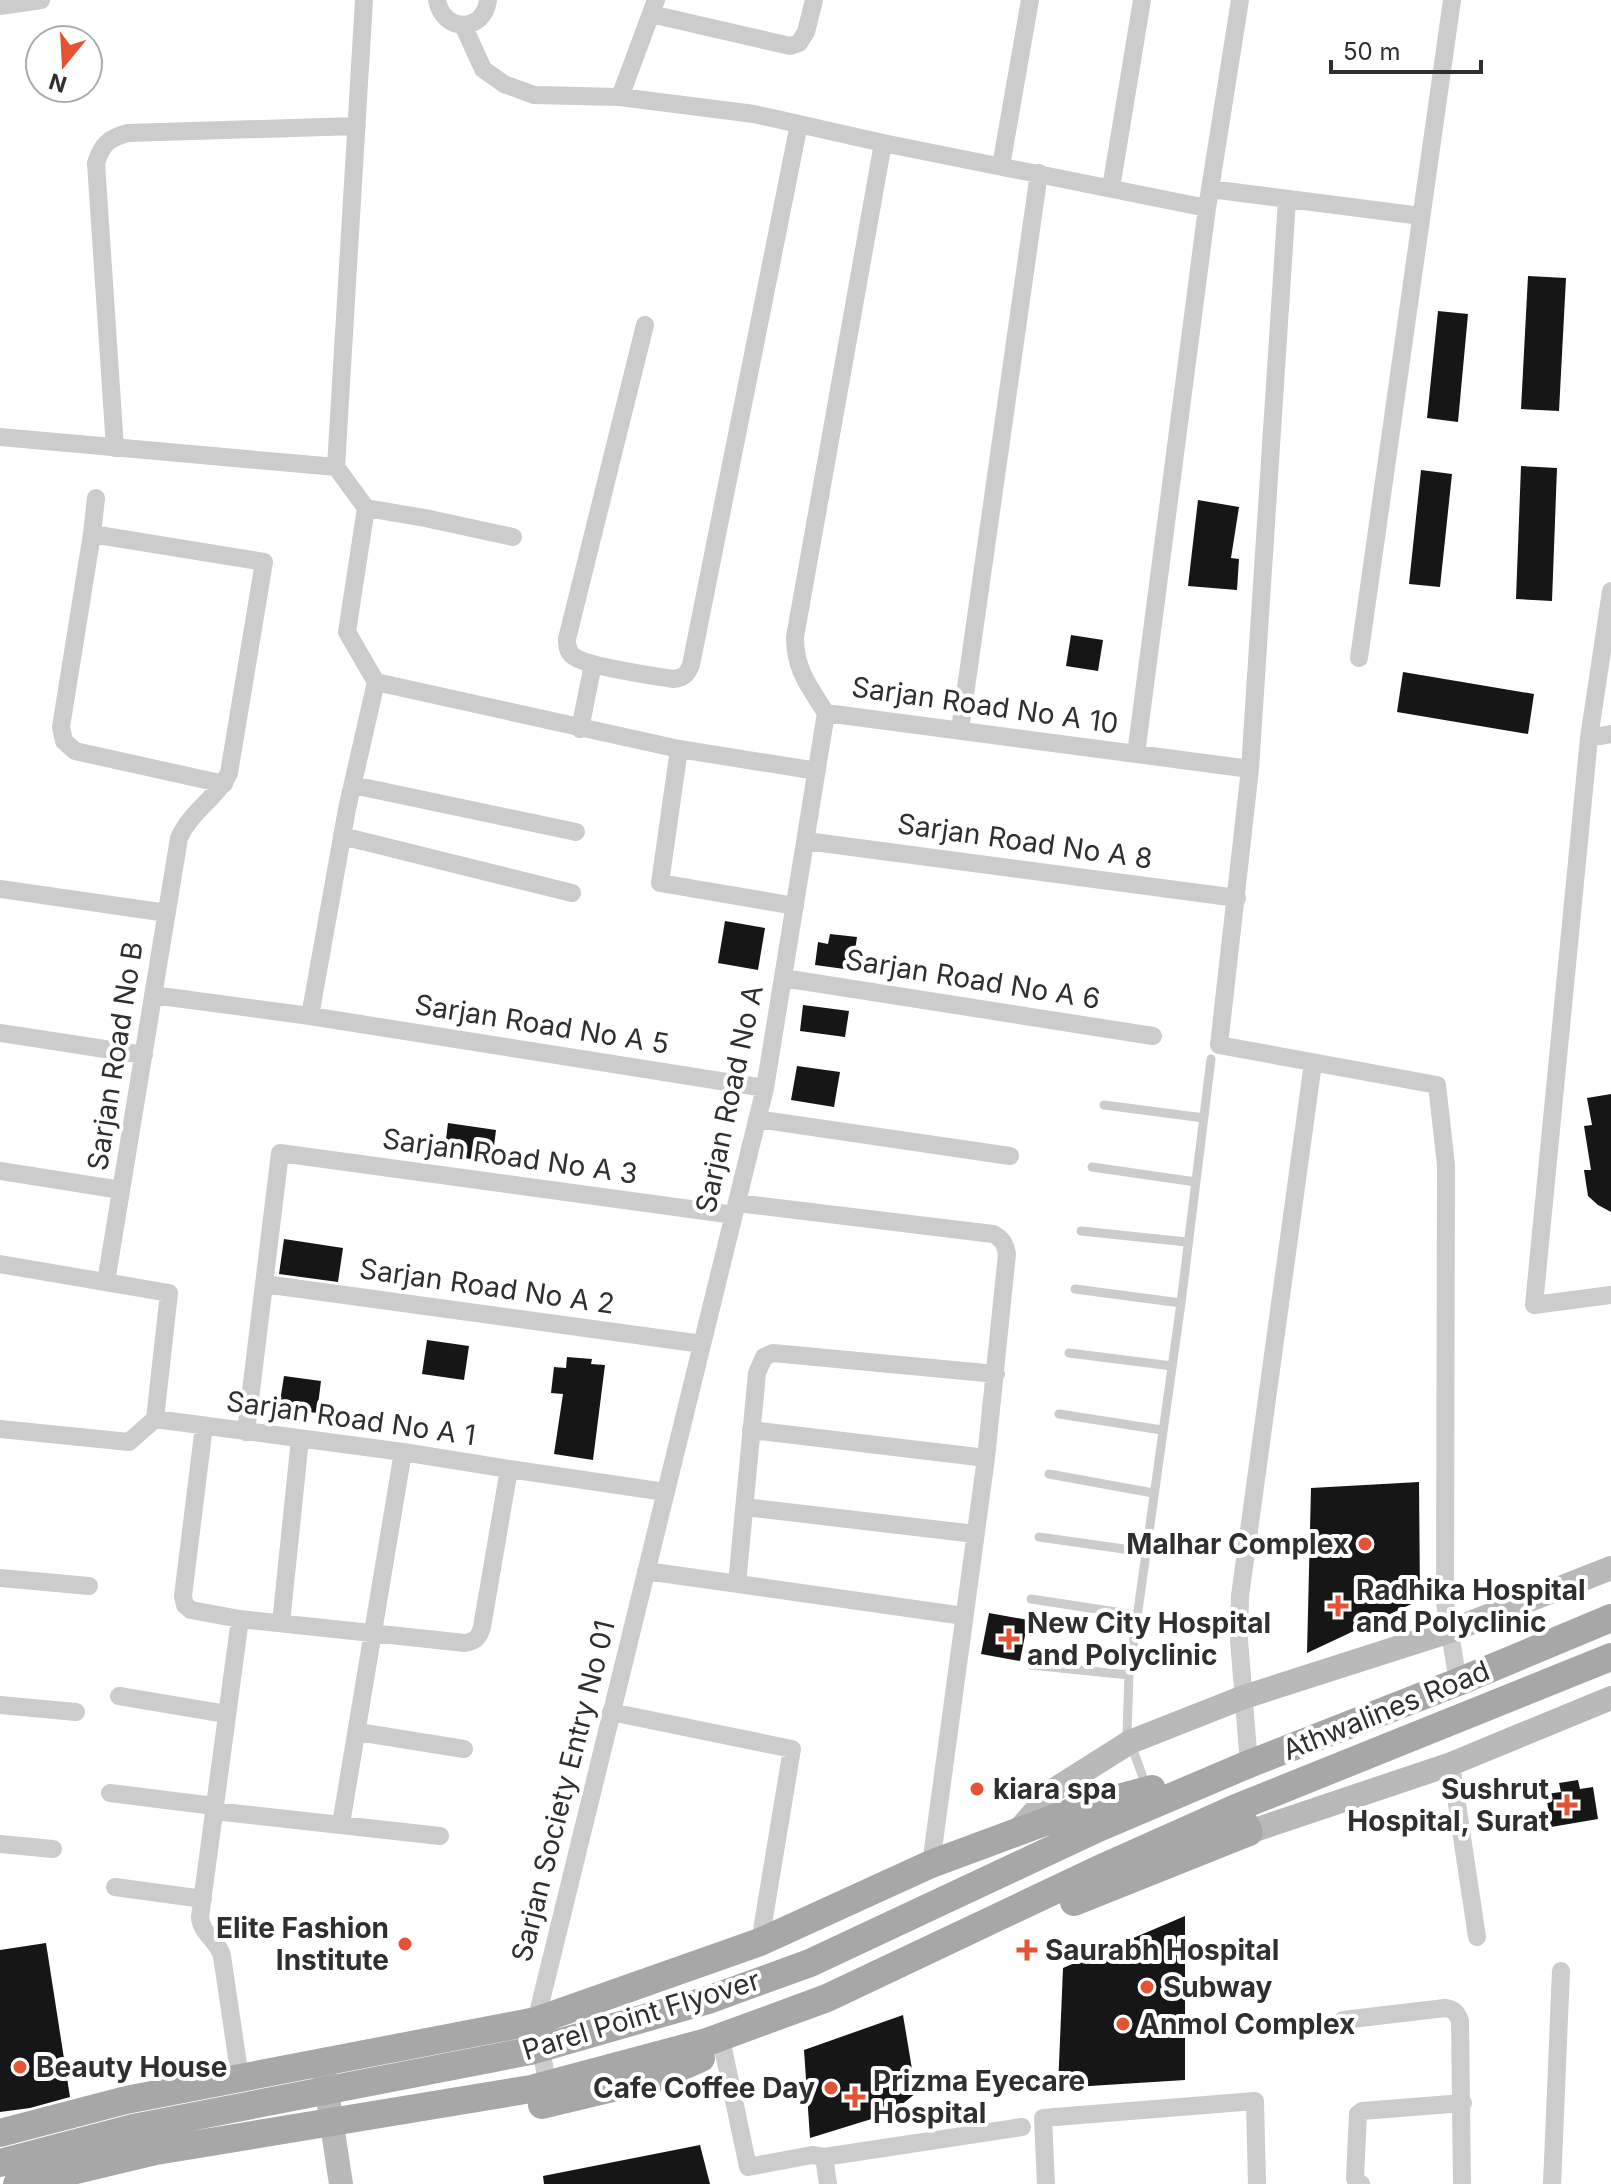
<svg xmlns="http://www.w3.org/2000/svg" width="1611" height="2184" font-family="Inter,sans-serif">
<rect width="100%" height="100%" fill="#fff"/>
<!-- building -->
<path fill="#161616" d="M1528,276L1566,278L1559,411L1521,409Z
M1438,311L1468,314L1458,422L1427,418Z
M1521,466L1557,468L1552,601L1516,599Z
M1421,470L1452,474L1440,587L1409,584Z
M1198,500L1239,507L1231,558L1239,559L1237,590L1188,586Z
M1071,635L1103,640L1098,671L1066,666Z
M1403,672L1534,694L1528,734L1397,712Z
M725,921L765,928L758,970L718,963Z
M830,934L857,937L852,970L815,965L818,942L828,944Z
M803,1005L849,1011L845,1037L800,1031Z
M797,1066L840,1072L834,1107L791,1100Z
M1611,1094V1212L1598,1205L1588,1196L1584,1170H1591L1584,1126L1592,1125L1587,1098Z
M448,1123L496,1130L492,1162L444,1155Z
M284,1239L343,1248L338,1282L279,1274Z
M427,1340L469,1346L464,1380L422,1374Z
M567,1357L592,1359L591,1364L605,1365L593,1460L554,1454L563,1394L551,1393L554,1367L566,1368Z
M284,1376L321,1381L317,1413L279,1408Z
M1419,1482L1420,1600L1307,1653L1311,1488Z
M989,1613L1028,1620L1020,1661L981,1654Z
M1578,1780L1580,1789L1593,1787L1598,1819L1551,1827L1546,1794L1561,1792L1559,1783Z
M1185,1916V2080L1058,2088L1063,1968Z
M46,1943L70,2097L30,2108L0,2112V1950Z
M903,2015L916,2093L891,2113L810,2138L804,2050Z
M700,2145L710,2184H544L543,2176Z"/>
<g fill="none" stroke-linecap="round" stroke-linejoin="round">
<!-- lane -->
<path stroke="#ccc" stroke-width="9" d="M1104,1105L1204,1118
M1092,1167L1196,1182
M1081,1231L1187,1242
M1075,1289L1181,1303
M1069,1353L1172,1366
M1059,1414L1162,1430
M1049,1474L1153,1493
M1039,1537L1145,1552
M1031,1599L1136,1615
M1031,1665L1129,1675
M1146,1786L1127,1733L1129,1675L1181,1303L1211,1059"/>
<!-- street -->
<path stroke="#ccc" stroke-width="18" d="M437,0C443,33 484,33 488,0
M0,6L41,0
M651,14L790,46L799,43L806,32L814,0
M463,25L483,69L504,84L534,95L620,97L754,114L883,143L1207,208
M620,97L656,0
M1001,166L1030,0
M1111,188L1142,0
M1210,189L1421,216
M1287,200L1250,769L1219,1045L1437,1085L1446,1165L1445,1603L1458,1682
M645,325L567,639C567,647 568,652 573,656C585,666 654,676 673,679C683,678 687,675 691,665L799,124
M0,437L336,467L366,508L347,632L376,682L347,809L310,1016
M115,448L96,163C102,144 109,138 128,133L357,126
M336,467L364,0
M96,498L92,534L61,727L64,741L75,751L224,784
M366,508L425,518L513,537
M92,534L264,562L229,773C217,798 190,812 179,838L106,1282
M1611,591L1589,738L1534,1305L1611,1295
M1359,658L1452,0
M376,682L679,749L817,771
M826,713C809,686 795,670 795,637L883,143
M826,713L1250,769
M580,729L593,664
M960,730L1039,173
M1589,738L1611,734
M679,749L660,883L795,906
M1136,754L1207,208L1240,0
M353,785L576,832
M342,836L572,893
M806,841L1237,898
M0,889L167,913
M783,978L1153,1036
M153,995L310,1016L765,1088
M0,1033L144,1055
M757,1119L1010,1156
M0,1171L121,1190
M737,1203L993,1234C1003,1239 1005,1244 1007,1254L986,1458L931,1864
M0,1264L169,1293L155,1419L403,1452L509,1469L665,1492
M264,1284L702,1344
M204,1426L183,1596L185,1605L191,1610L240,1619L465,1643C475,1641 479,1638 482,1627L509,1469
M0,1429L129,1442L155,1419
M751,1430L986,1458
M246,1432L280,1153L734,1215
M745,1507L975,1534
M646,1571L964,1616
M0,1578L89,1586
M737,1584L757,1373L764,1357L773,1353L996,1374
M240,1619L200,1917C201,1934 218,1940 222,1956L240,2078
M281,1623L300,1439
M119,1696L226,1714
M0,1705L76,1712
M611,1712L792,1749L760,1942
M358,1732L464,1749
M1249,1764L1239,1640L1240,1596L1313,1063
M1451,1764L1477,1937
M110,1793L214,1806
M214,1811L440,1836
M341,1824L403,1452
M0,1844L53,1849
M115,1887L203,1899
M1343,2020L1445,2008C1454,2009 1457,2013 1460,2021L1462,2184
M723,2048L748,2167L812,2155L824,2157L828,2184
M549,2093L536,2021L765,1088L826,713
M824,2157L1022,2127
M1046,2184L1043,2118L1255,2101L1257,2184
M1361,2184L1356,2181L1355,2178L1358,2114L1362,2111L1463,2103
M1552,2184L1561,1971"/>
<!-- secondary -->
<path stroke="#b9b9b9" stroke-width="24" d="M1017,1832L1054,1790L1130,1742L1244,1697L1450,1631L1611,1568
M1249,1832L1451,1764L1611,1698
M324,2072L341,2184"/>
<!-- primary -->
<path stroke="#a7a7a7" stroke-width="28" d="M1074,1902L1249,1832L1236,1808
M542,2105L659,2077L701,2058
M0,2133L126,2100L536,2021L760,1942L931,1864L1085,1807L1152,1789
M0,2163L133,2128L530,2051L708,2000L810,1963L1098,1828L1249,1764L1458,1682L1611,1618
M17,2184L156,2151L531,2089L707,2042L827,1998L1106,1866L1236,1808L1611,1657"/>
</g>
<!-- markers -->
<g fill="#e45333" stroke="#fff" stroke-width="3">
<circle cx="1365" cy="1544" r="8"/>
<path d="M1334 1594h8v8h8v8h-8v8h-8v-8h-8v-8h8z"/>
<path d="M1005 1627h8v8h8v8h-8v8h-8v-8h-8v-8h8z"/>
<circle cx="977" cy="1789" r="8"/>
<path d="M1563 1793h8v8h8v8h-8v8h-8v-8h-8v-8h8z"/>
<circle cx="405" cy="1944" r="8"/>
<path d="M1023 1938h8v8h8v8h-8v8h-8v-8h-8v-8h8z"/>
<circle cx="1147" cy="1987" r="8"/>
<circle cx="1123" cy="2024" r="8"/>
<circle cx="20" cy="2067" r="8"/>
<circle cx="831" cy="2088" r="8"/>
<path d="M851 2085h8v8h8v8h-8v8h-8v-8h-8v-8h8z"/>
</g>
<g text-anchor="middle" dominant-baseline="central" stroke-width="8" stroke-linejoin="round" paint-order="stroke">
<!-- street labels -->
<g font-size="28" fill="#2f2f2f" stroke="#fff">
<text transform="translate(985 705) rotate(8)">Sarjan Road No A 10</text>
<text transform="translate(1025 841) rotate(8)">Sarjan Road No A 8</text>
<text transform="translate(973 979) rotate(9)">Sarjan Road No A 6</text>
<text transform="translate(542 1024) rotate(9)">Sarjan Road No A 5</text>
<text transform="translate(115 1056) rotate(-81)">Sarjan Road No B</text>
<text transform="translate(729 1099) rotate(-78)">Sarjan Road No A</text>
<text transform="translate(510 1156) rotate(8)">Sarjan Road No A 3</text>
<text transform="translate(487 1286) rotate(8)">Sarjan Road No A 2</text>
<text transform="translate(351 1418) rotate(8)">Sarjan Road No A 1</text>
<text transform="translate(1386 1710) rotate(-22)">Athwalines Road</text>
<text transform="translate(563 1791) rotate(-76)">Sarjan Society Entry No 01</text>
<text transform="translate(641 2015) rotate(-17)">Parel Point Flyover</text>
</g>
<!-- poi labels -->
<g font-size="28" font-weight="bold" fill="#2f2f2f" stroke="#fff" text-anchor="start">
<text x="1349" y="1544" text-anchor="end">Malhar Complex</text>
<text x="1356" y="1590">Radhika Hospital<tspan x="1356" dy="32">and Polyclinic</tspan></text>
<text x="1027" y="1623">New City Hospital<tspan x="1027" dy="32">and Polyclinic</tspan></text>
<text x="993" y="1789">kiara spa</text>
<text x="1549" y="1789" text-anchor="end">Sushrut<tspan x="1549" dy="32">Hospital, Surat</tspan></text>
<text x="389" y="1928" text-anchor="end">Elite Fashion<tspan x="389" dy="32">Institute</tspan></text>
<text x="1045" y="1950">Saurabh Hospital</text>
<text x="1163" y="1987">Subway</text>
<text x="1139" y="2024">Anmol Complex</text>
<text x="36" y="2067">Beauty House</text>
<text x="873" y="2081">Prizma Eyecare<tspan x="873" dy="32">Hospital</tspan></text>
<text x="815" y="2088" text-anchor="end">Cafe Coffee Day</text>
</g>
</g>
<!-- north arrow -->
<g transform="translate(64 64) rotate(198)"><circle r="38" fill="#ffffff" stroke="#acacac" stroke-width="2"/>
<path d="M0-6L14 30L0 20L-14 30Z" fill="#e45333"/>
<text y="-12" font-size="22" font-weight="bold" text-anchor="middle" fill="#2f2f2f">N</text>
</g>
<!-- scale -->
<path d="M1331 60v12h150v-12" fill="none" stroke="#2f2f2f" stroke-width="4"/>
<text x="1343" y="60" font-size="24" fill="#2f2f2f" stroke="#ffffff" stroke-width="6" paint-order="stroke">50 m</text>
</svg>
